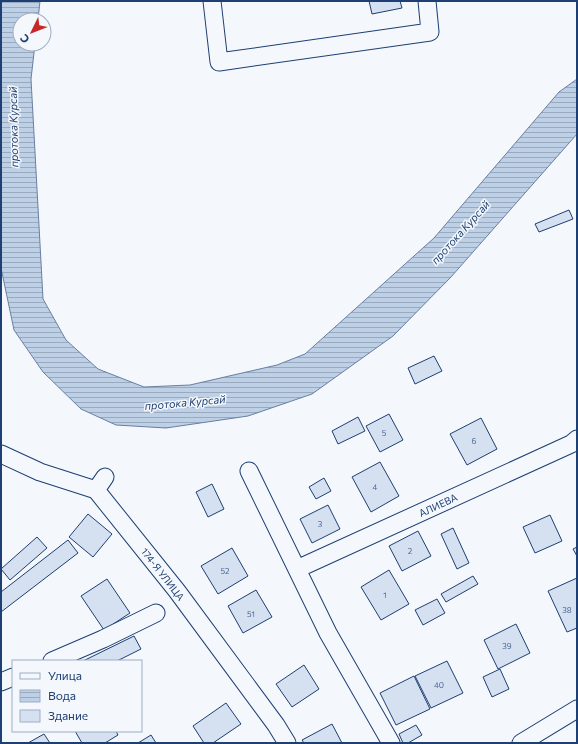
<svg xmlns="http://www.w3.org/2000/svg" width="578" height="744" font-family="Commissioner,sans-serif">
<defs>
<pattern id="water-rules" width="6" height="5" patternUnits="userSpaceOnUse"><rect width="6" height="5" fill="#bed0e5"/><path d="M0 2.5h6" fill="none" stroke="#9aaabe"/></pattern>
</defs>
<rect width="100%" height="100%" fill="#f4f7fb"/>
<!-- water -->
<path fill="url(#water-rules)" stroke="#687fa3" d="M1,1H40L38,20H20V44H35L31,79L43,299L66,340L98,369L144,387L190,385L277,365L305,354L434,238L559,92L577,79V134L451,277L393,336L312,394L248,416L166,428L116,425L81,409L43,372L14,330L1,268Z"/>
<!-- building -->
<path fill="#d5e0f0" stroke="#1d3f73" d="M369,1H400L402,8L372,14Z
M569,210L573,219L539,232L535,224Z
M434,356L442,371L415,384L408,368Z
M389,414L403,440L380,452L366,426Z
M358,417L365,431L338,444L332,431Z
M481,418L497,449L467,465L450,434Z
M380,462L399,496L371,512L352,477Z
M324,478L331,491L316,499L309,487Z
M212,484L224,509L208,517L196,492Z
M328,505L340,529L312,543L300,519Z
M88,514L112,534L93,557L69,537Z
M550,515L562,541L535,553L523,527Z
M453,528L469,563L457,569L441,534Z
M418,531L431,556L402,571L389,546Z
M37,537L47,548L10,580L1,569Z
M68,540L78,553L1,612V592Z
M577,547V556L573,549Z
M232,548L248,576L218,594L201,566Z
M389,570L409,604L381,620L361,587Z
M473,576L478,584L446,602L441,594Z
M577,578V628L567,632L548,591Z
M107,579L130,613L104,630L81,596Z
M256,590L272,617L243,633L228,606Z
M437,599L445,613L423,625L415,610Z
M516,624L530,653L498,669L484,640Z
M134,636L141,649L117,661H83Z
M447,661L463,693L431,708L415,676Z
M304,665L319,689L292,707L276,684Z
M500,669L509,689L492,697L483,677Z
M414,676L430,709L396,725L380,693Z
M226,703L241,724L213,743H204L193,726Z
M332,724L342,743H304L302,740Z
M416,725L422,735L408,743H403L399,734Z
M75,731H116L118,735L105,743H82Z
M44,734L50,743H28Z
M151,735L156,743H138Z"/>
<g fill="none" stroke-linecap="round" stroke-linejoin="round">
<!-- minor casing -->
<g stroke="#1d3f73" stroke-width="19">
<path id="minor" d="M212,1L219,62L430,32L427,1
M1,454L40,472L96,490L177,591L276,725L287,743
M249,471L328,633L391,743
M96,490L105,477
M297,569L571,444L577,439
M52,661L103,639L156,613
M1,682L13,677
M521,743L577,709"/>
</g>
<!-- minor -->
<use href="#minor" stroke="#f4f7fb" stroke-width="17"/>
</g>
<g text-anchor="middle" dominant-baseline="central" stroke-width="3" stroke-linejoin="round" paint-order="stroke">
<!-- number labels -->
<g font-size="8" fill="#4b6792">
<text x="384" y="433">5</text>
<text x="474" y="441">6</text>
<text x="375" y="487">4</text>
<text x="320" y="524">3</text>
<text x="410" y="551">2</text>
<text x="225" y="571">52</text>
<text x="385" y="595">1</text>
<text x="567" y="610">38</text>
<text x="251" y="614">51</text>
<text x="507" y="646">39</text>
<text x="439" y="685">40</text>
</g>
<!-- street labels -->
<g font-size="10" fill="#1d3f73" stroke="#f4f7fb">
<text transform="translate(438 505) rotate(-25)">АЛИЕВА</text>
<text transform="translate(163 574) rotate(52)">174-Я УЛИЦА</text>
</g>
<!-- water labels -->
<g font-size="11" font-style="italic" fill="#1d3f73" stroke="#f4f7fb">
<text transform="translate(13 127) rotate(-91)">протока Курсай</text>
<text transform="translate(460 232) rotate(-48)">протока Курсай</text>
<text transform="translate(185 402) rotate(-5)">протока Курсай</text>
</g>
</g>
<!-- border -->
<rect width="578" height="744" fill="none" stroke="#1d3f73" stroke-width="4"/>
<!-- legend -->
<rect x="12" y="660" width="130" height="72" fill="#f4f7fb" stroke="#9eadc5"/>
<rect x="20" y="673" width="20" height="6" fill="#f4f7fb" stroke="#9eadc5"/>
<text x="48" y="680" font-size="12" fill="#1d3f73">Улица</text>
<rect x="20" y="690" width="20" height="12" fill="url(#water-rules)" stroke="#9eadc5"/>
<text x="48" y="700" font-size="12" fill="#1d3f73">Вода</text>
<rect x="20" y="710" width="20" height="12" fill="#d5e0f0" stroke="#9eadc5"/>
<text x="48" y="720" font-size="12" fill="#1d3f73">Здание</text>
<!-- north arrow -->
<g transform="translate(32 32) rotate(227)"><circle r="19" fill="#f4f7fb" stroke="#9eadc5"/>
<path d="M0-3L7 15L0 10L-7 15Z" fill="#c62828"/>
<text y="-6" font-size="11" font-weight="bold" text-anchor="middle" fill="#1d3f73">С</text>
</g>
</svg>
